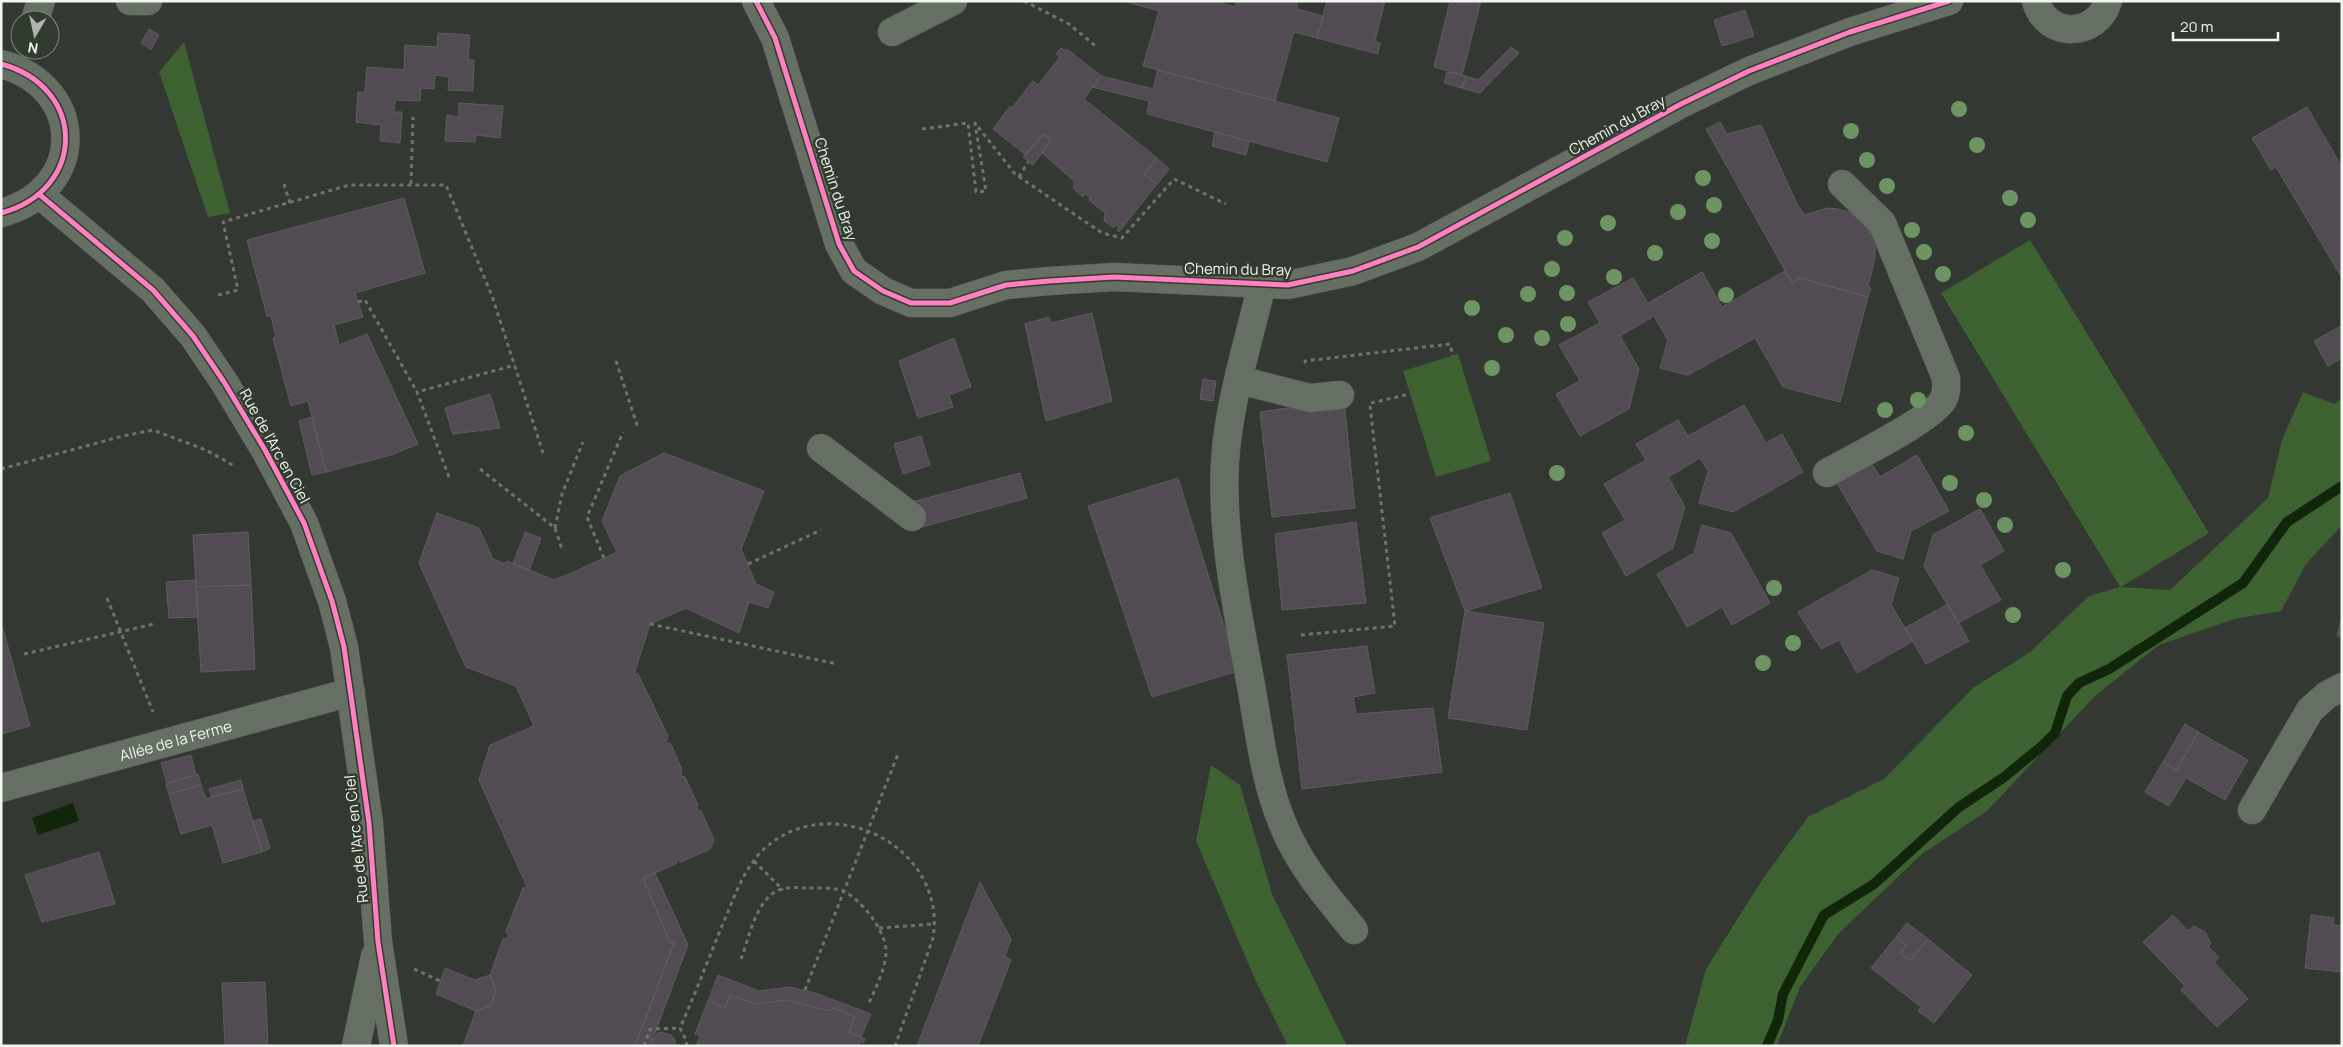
<svg xmlns="http://www.w3.org/2000/svg" width="2343" height="1047" font-family="Manrope,sans-serif">
<rect width="100%" height="100%" fill="#333833"/>
<!-- green -->
<path fill="#3d6131" d="M184,42L230,213L208,217L159,72Z
M2030,240L2209,533L2121,587L2170,590L2268,498L2282,440L2303,392L2334,404L2342,399V525L2306,564L2281,611L2234,619L2159,645L2096,695L1987,811L1922,854L1839,933L1800,987L1777,1046H1685L1706,969L1762,880L1808,817L1884,779L1973,688L2030,652L2089,596L2120,587L1941,293Z
M1458,354L1491,461L1436,477L1403,371Z
M1211,765L1240,785L1272,894L1347,1046H1288L1254,977L1196,841Z"/>
<!-- water -->
<path fill="#102509" d="M73,803L79,821L38,835L32,818Z"/>
<g fill="none" stroke-linecap="round" stroke-linejoin="round">
<!-- stream -->
<path stroke="#102509" stroke-width="10" d="M1767,1046L1778,1020L1783,994L1824,915L1874,884L1959,807L2003,778L2042,746L2055,733L2067,696L2079,683L2109,669L2243,583L2287,522L2342,486"/>
</g>
<!-- building -->
<path fill="#524b53" stroke="#5d5d5d" d="M1123,1H1213L1235,7L1237,1H1295L1298,2L1297,9L1323,16L1317,38L1294,32L1275,101L1143,66L1159,11Z
M1327,1H1385L1375,41L1380,43L1378,54L1317,38Z
M1450,1H1481L1462,75L1434,67Z
M1745,10L1754,36L1722,46L1714,20Z
M149,29L159,35L151,50L141,43Z
M438,33L470,35L468,60H474L473,91L448,90L449,77L435,75L434,89L421,88L420,101L395,100L394,112H402L400,143L380,141L381,125L356,122L358,92H365L367,67L404,70L405,45L437,47Z
M1511,47L1519,53L1480,93L1462,88L1466,76L1478,80Z
M1061,48L1066,51L1067,49L1101,76L1084,99L1157,158L1144,174L1157,184L1119,232L1117,230L1119,227L1116,225L1114,228L1104,221L1105,213L1089,200L1090,197L1085,194L1083,197L1074,189V181L1042,153L1051,140L1043,134L1026,155L993,129L1010,106L1012,108L1033,81L1038,85L1060,57L1056,54Z
M1158,70L1339,118L1327,162L1147,114L1149,101L1092,87L1101,76L1153,89Z
M1447,72L1466,76L1462,88L1444,83Z
M459,103L503,106L500,138L476,135L475,142L445,141L447,115L459,117Z
M2307,107L2342,167V278L2276,167L2271,170L2252,138Z
M1720,122L1727,134L1761,125L1798,206L1805,215L1827,208L1838,209L1849,212L1867,226L1875,247V259L1868,286L1871,288L1868,297L1800,278L1792,283L1706,129Z
M1215,132L1249,141L1246,155L1212,146Z
M1043,134L1051,140L1033,165L1023,157Z
M1157,158L1169,169L1157,184L1144,174Z
M404,198L425,273L355,293L363,317L334,325L339,345L367,334L418,444L391,455L326,472L308,401L291,406L273,338L276,337L271,316H267L247,240Z
M1785,271L1792,283L1800,278L1868,297L1840,402L1783,387L1755,338L1688,375L1660,368L1668,340L1654,316L1620,336L1639,369L1629,409L1580,436L1556,394L1580,381L1559,345L1600,323L1588,302L1633,278L1648,303L1702,272L1722,307Z
M1092,313L1112,401L1046,421L1025,324L1049,317L1051,323Z
M2341,326L2342,358L2328,366L2314,341Z
M954,338L971,387L949,395L953,407L918,418L899,361Z
M1203,379L1216,381L1213,401L1200,399Z
M490,394L500,428L453,434L445,408Z
M1344,400L1355,508L1272,517L1260,412Z
M1744,405L1766,443L1782,434L1803,472L1733,512L1699,503L1708,471L1700,458L1668,477L1685,507L1673,548L1626,576L1602,533L1625,520L1604,484L1646,460L1636,444L1678,420L1688,436Z
M312,417L326,472L312,475L299,421Z
M921,436L930,465L903,474L894,444Z
M664,453L764,491L741,549L756,584L774,592L768,608L749,602L739,633L686,608L650,624L634,674H638L668,736L666,743L671,744L682,770L681,776L685,777L698,805L697,810L701,811L714,840L710,849L681,862L677,860L676,864L643,878L670,942L674,943L635,1046H463L476,1011L491,1005L496,990L490,975L503,939L509,938L506,931L523,888L527,887L479,780L490,745L534,726L516,686L466,667L419,563L437,513L479,528L493,559L505,564L507,561L554,580L574,572L617,552L602,521L620,476Z
M1917,455L1949,511L1911,531L1903,559L1877,551L1835,480L1870,461L1880,477Z
M1020,473L1027,498L915,529L908,503Z
M1178,478L1238,671L1152,697L1088,506Z
M1510,493L1542,588L1465,611L1430,518Z
M1980,509L2004,551L1980,565L2001,600L1958,623L1924,566L1933,535Z
M1356,522L1366,603L1282,610L1275,534Z
M1702,525L1731,533L1770,603L1732,625L1722,607L1687,627L1657,574L1694,553Z
M248,532L251,585L196,587L193,535Z
M525,532L541,538L529,571L513,564Z
M1872,570L1899,578L1891,605L1913,641L1857,673L1839,640L1821,649L1798,612Z
M196,580L198,617L169,618L166,582Z
M251,585L255,669L201,672L196,587Z
M1948,604L1969,641L1926,664L1905,628Z
M1465,611L1544,623L1527,730L1448,718Z
M2342,616V638L2337,636Z
M1,622L30,726L1,734Z
M1367,646L1375,693L1353,697L1356,714L1433,708L1442,772L1302,789L1287,655Z
M2185,724L2198,732L2177,770L2163,762Z
M2198,732L2248,760L2225,800L2186,778L2169,806L2145,792L2163,762L2177,770Z
M191,755L196,775L167,783L161,763Z
M198,774L201,785L169,794L166,784Z
M241,780L243,789L212,797L209,789Z
M201,785L206,799L243,789L262,852L223,863L212,825L181,834L169,794Z
M261,819L270,848L262,852L253,821Z
M99,852L115,904L42,922L25,875Z
M655,873L688,945L650,1046H635L674,943L670,942L643,878Z
M980,882L1011,939L1005,956L1011,960L978,1046H917Z
M2173,915L2188,931L2194,926L2205,932L2211,943L2208,946L2219,958L2214,962L2248,999L2217,1027L2181,990L2185,986L2143,942Z
M2311,915L2334,918L2333,925L2342,926V972L2305,968Z
M1907,923L1928,939L1910,961L1900,953L1906,945L1896,937Z
M1896,937L1906,945L1900,953L1910,961L1928,939L1972,975L1934,1023L1918,1011L1921,1007L1871,968Z
M445,968L475,980L490,975L496,990L491,1005L476,1011L436,994Z
M718,975L759,991L790,987L815,993L871,1014L861,1037L849,1032L855,1017L833,1008L830,1011L786,1000L756,1004L730,995L725,1008L708,1001Z
M265,982L268,1046H225L222,983Z
M730,995L756,1004L786,1000L830,1011L833,1008L855,1017L849,1032L865,1039L863,1043L860,1041L858,1046H696L700,1036L695,1034L708,1001L725,1008Z
M661,1032L671,1035L675,1040V1046H650L657,1034Z"/>
<g fill="none" stroke-linecap="round" stroke-linejoin="round">
<!-- minor casing -->
<g stroke="#525652" stroke-width="29">
<g id="minor">
<path d="M130,1H148"/>
<path d="M756,1L775,38L839,244L854,271L883,291L911,303H950L1006,285L1049,281L1114,277L1288,285L1353,271L1418,247L1681,104L1749,71L1850,32L1949,1"/>
<path d="M2036,1C2046,39 2097,38 2108,1"/>
<path d="M35,20L41,1"/>
<path d="M892,32L953,1"/>
<path d="M1,64C87,87 87,190 1,213"/>
<path d="M40,195L153,290L193,336L224,382L265,450L304,523L332,601L344,647L369,823L378,942L394,1046"/>
<path d="M1262,284C1249,340 1228,405 1225,462C1221,535 1237,608 1250,680C1259,729 1264,781 1284,827C1300,866 1328,898 1354,930"/>
<path d="M1239,380L1310,398L1340,395"/>
<path d="M821,448L912,517"/>
<path d="M1827,473C1849,460 1937,417 1944,398C1947,392 1946,385 1946,378L1882,223L1842,184"/>
<path id="s1" d="M1,788L351,692"/>
<path d="M2252,810L2310,710L2327,695L2342,687"/>
<path d="M356,1046L375,956"/>
</g>
</g>
<!-- path -->
<path stroke="#6d746a" stroke-width="3" stroke-dasharray="4 4" stroke-linecap="butt" d="M1024,1L1069,24L1098,48
M922,129L968,123L976,192L986,191L975,123L1015,174L1102,233L1122,238L1174,179L1226,204
M1019,177L1028,162
M284,184L290,203
M411,184L413,117
M218,295L238,290L223,222L349,185H446L492,296L543,453
M358,302L365,300L417,392
M616,361L638,428
M1306,363L1305,361L1450,344L1453,356
M1371,403L1410,394
M1,469L123,436L153,430L206,450L236,467
M480,469L555,528L562,549
M449,477L417,392L515,365
M555,528L562,494L583,442
M604,558L587,517L623,432
M748,564L821,530
M107,598L153,712
M650,624L837,664
M1301,635L1395,626L1370,405
M24,654L154,624
M754,861L783,890
M879,928L935,924
M741,959C749,938 754,909 772,894C780,887 795,887 805,888C817,888 831,887 843,891C861,899 886,931 886,951C886,969 875,989 868,1005
M414,969L440,981
M805,990L898,754
M644,1046L650,1029L680,1028
M686,1046L687,1042L680,1028C695,994 708,960 722,926C733,901 741,874 760,853C826,785 948,845 933,938L895,1046"/>
<!-- minor -->
<use href="#minor" stroke="#666f64" stroke-width="28"/>
<!-- cycleway casing -->
<g stroke="#323b30" stroke-width="8">
<path id="cycleway" d="M756,1L775,38L839,244L854,271L883,291L911,303H950L1006,285L1049,281L1114,277L1288,285L1353,271L1418,247L1681,104L1749,71L1850,32L1949,1
M1,64C87,87 87,190 1,213
M40,195L153,290L193,336L224,382L265,450L304,523L332,601L344,647L369,823L378,942L394,1046"/>
</g>
<!-- cycleway -->
<use href="#cycleway" stroke="#ff80c0" stroke-width="5"/>
</g>
<!-- trees -->
<g fill="#6f9464">
<circle cx="1959" cy="109" r="8"/>
<circle cx="1851" cy="131" r="8"/>
<circle cx="1977" cy="145" r="8"/>
<circle cx="1867" cy="160" r="8"/>
<circle cx="1703" cy="178" r="8"/>
<circle cx="1887" cy="186" r="8"/>
<circle cx="2010" cy="198" r="8"/>
<circle cx="1714" cy="205" r="8"/>
<circle cx="1678" cy="212" r="8"/>
<circle cx="2028" cy="220" r="8"/>
<circle cx="1608" cy="223" r="8"/>
<circle cx="1912" cy="230" r="8"/>
<circle cx="1565" cy="238" r="8"/>
<circle cx="1712" cy="241" r="8"/>
<circle cx="1924" cy="252" r="8"/>
<circle cx="1655" cy="253" r="8"/>
<circle cx="1552" cy="269" r="8"/>
<circle cx="1943" cy="274" r="8"/>
<circle cx="1614" cy="277" r="8"/>
<circle cx="1567" cy="293" r="8"/>
<circle cx="1528" cy="294" r="8"/>
<circle cx="1726" cy="295" r="8"/>
<circle cx="1472" cy="308" r="8"/>
<circle cx="1568" cy="324" r="8"/>
<circle cx="1506" cy="335" r="8"/>
<circle cx="1542" cy="338" r="8"/>
<circle cx="1492" cy="368" r="8"/>
<circle cx="1918" cy="400" r="8"/>
<circle cx="1885" cy="410" r="8"/>
<circle cx="1966" cy="433" r="8"/>
<circle cx="1557" cy="473" r="8"/>
<circle cx="1950" cy="483" r="8"/>
<circle cx="1984" cy="500" r="8"/>
<circle cx="2005" cy="525" r="8"/>
<circle cx="2063" cy="570" r="8"/>
<circle cx="1774" cy="588" r="8"/>
<circle cx="2013" cy="615" r="8"/>
<circle cx="1793" cy="643" r="8"/>
<circle cx="1763" cy="663" r="8"/>
</g>
<g text-anchor="middle" dominant-baseline="central" stroke-width="5" stroke-linejoin="round" paint-order="stroke">
<!-- street labels -->
<g font-size="15" fill="#f1f7f0" stroke="#323b30">
<text transform="translate(1617 125) rotate(-29)">Chemin du Bray</text>
<text transform="translate(836 189) rotate(72)">Chemin du Bray</text>
<text transform="translate(1238 269) rotate(1)">Chemin du Bray</text>
<text transform="translate(275 446) rotate(61)">Rue de l'Arc en Ciel</text>
<text stroke="none"><textPath href="#s1" startOffset="181">Allée de la Ferme</textPath></text>
<text transform="translate(356 839) rotate(-96)">Rue de l'Arc en Ciel</text>
</g>
</g>
<!-- border -->
<rect width="2343" height="1047" fill="none" stroke="#f1f7f0" stroke-width="5"/>
<!-- north arrow -->
<g transform="translate(35 35) rotate(189)"><circle r="24" fill="#323b30" stroke="#7e867d"/>
<path d="M0-4L9 19L0 12L-9 19Z" fill="#aeb4ae"/>
<text y="-8" font-size="14" font-weight="bold" text-anchor="middle" fill="#f1f7f0">N</text>
</g>
<!-- scale -->
<path d="M2173 32v8h105v-8" fill="none" stroke="#f1f7f0" stroke-width="2.5"/>
<text x="2180" y="32" font-size="15" fill="#f1f7f0" stroke="#323b30" stroke-width="4" paint-order="stroke">20 m</text>
</svg>
